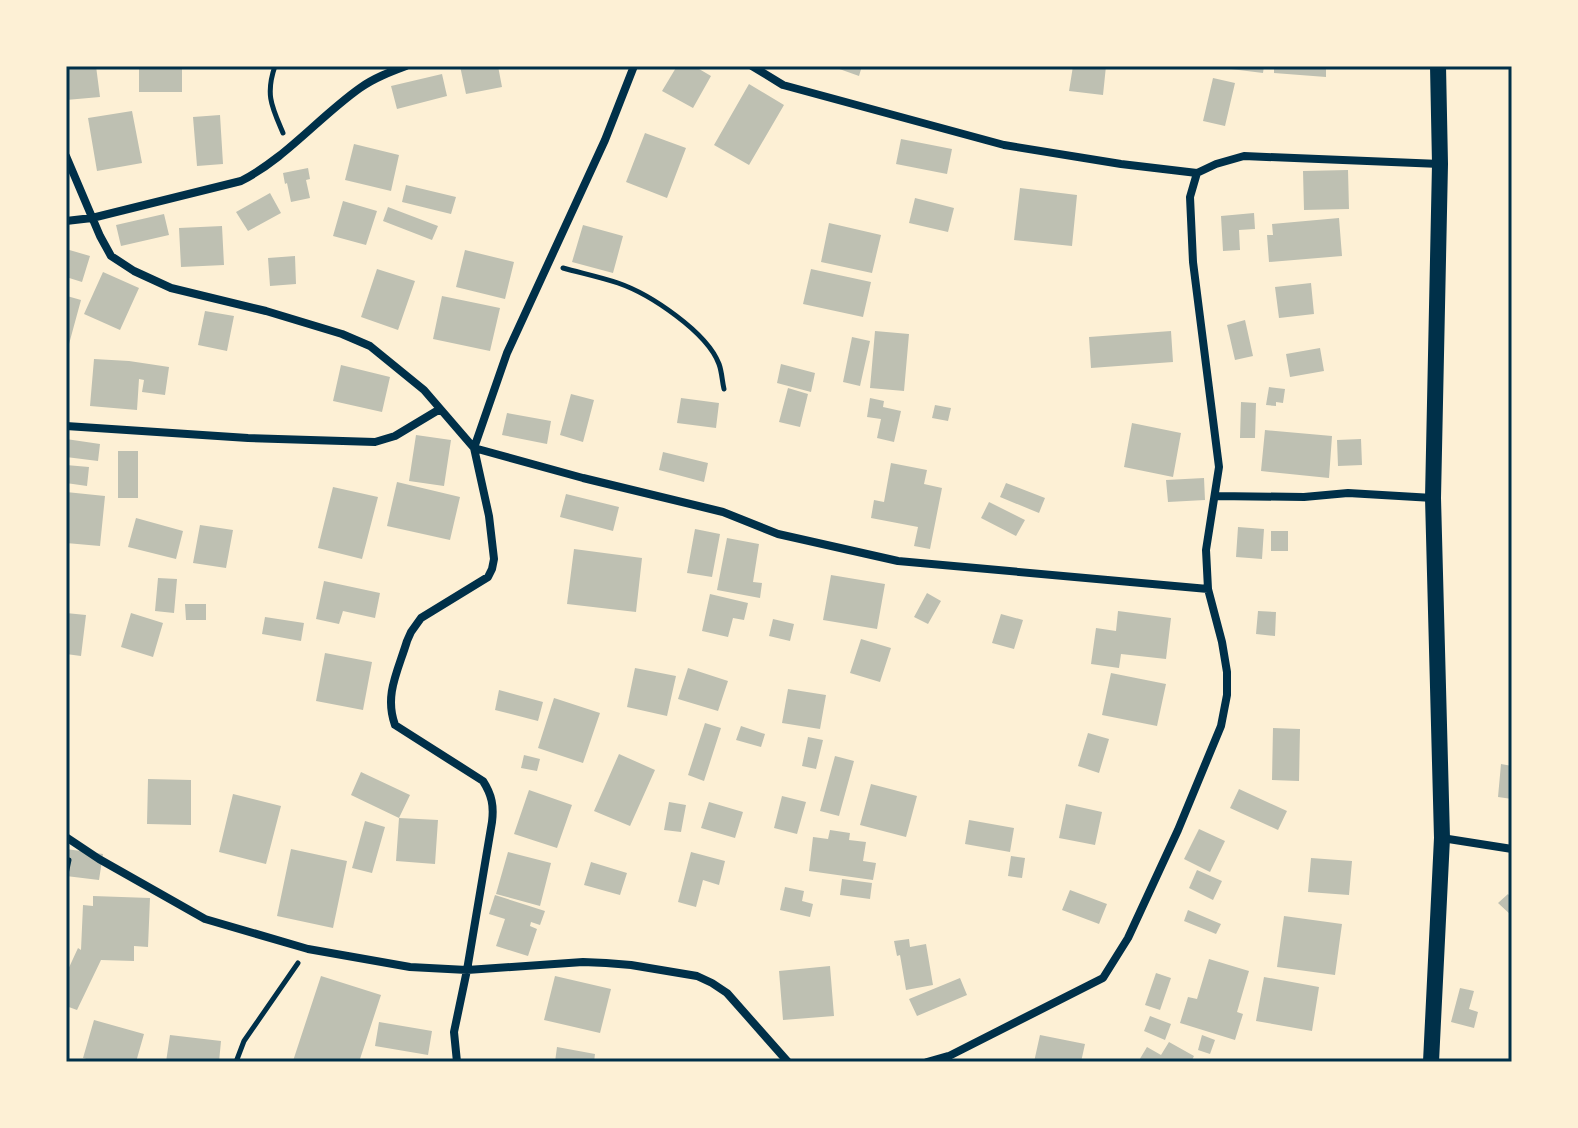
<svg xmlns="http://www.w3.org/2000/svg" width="1578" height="1128" font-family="Poppins,sans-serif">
<rect width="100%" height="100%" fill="#fdf0d5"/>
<!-- building -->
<path fill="#bec0b2" d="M66,66H96L100,97L66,100Z
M139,66H182V92H139Z
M460,66H498L502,87L466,94Z
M677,66H694L711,76L693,108L662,91Z
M831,66H862L859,76Z
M1073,66H1106L1103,95L1069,91Z
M1231,66H1264L1263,73L1231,69Z
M1274,66H1326V77L1274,73Z
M442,74L447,96L397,109L391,86Z
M1213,78L1235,83L1225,126L1203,121Z
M749,84L784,105L749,165L714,145Z
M132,111L142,163L97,171L88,118Z
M220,115L223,164L197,166L193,117Z
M645,133L686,148L667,198L626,182Z
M901,139L952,149L947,174L896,164Z
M354,144L399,155L391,191L345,180Z
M308,168L310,179L306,180L310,198L291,202L287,183L285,184L283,173Z
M1348,170L1349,209L1304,210L1303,171Z
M406,185L456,197L451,214L402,202Z
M1020,188L1077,195L1072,246L1014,240Z
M270,193L281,213L248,231L236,212Z
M915,198L954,208L948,232L909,223Z
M343,201L377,211L366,245L333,236Z
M388,207L438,226L432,240L383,221Z
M1254,213L1255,229L1239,230L1240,250L1223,251L1221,216Z
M164,214L169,235L121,246L116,225Z
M1339,218L1342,256L1269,262L1267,235H1273L1272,224Z
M829,223L881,235L872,273L821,262Z
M583,225L623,236L613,273L572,262Z
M222,226L224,265L181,267L179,228Z
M66,249L90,256L82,282L66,277Z
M465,250L514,262L505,299L456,287Z
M295,256L296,284L270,286L268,258Z
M377,269L415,281L398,330L361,317Z
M811,269L871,282L863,317L803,304Z
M103,272L139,288L120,330L84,314Z
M1311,283L1314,314L1279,318L1275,287Z
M67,296L81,300L69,344L66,343Z
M442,296L500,308L490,351L433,339Z
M205,311L234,316L227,351L198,345Z
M1245,320L1253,356L1235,360L1227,325Z
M875,331L909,334L904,391L870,388Z
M1171,331L1173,362L1091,368L1089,337Z
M852,337L870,341L860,386L843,382Z
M1320,348L1324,371L1290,377L1286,354Z
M94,359L129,361L169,367L165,395L142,392L144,380L139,379L137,410L90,406Z
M781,364L815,373L811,392L777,383Z
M341,365L390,377L382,412L333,401Z
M1269,387L1285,389L1283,403L1276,402V406L1266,405Z
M788,388L808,394L800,427L779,422Z
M571,394L594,400L583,442L560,435Z
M681,398L719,403L716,428L677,423Z
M870,398L884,401L883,407L901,411L894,442L877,438L881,419L867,417Z
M1241,402L1256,403L1255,438H1240Z
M935,405L951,408L948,421L932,418Z
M507,413L551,421L547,444L502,435Z
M1132,423L1181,433L1173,477L1124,467Z
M1265,430L1332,436L1329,478L1261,471Z
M416,435L451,440L444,486L409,481Z
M66,439L100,444L98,461L66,457Z
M1361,439L1362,465L1338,466L1337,440Z
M118,451H138V498H118Z
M663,452L708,463L704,482L659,470Z
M891,463L927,470L924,484L942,488L930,549L914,546L918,527L871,518L874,500L884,502Z
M66,465L89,467L87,486L66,483Z
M1204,478L1205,500L1168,502L1166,480Z
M397,482L460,497L450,540L387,526Z
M1006,483L1045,498L1039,513L1000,497Z
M333,487L378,497L362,559L318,548Z
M66,492L105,496L100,546L66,543Z
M566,494L619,507L613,531L560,517Z
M989,502L1025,520L1016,536L981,518Z
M136,518L183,531L176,559L128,547Z
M200,525L233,530L226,568L193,563Z
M1238,527L1264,529L1262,559L1236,557Z
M695,529L720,534L712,577L687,573Z
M1271,531H1288V551H1271Z
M727,538L759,544L753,582L762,583L760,598L717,590Z
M574,549L642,558L636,612L567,604Z
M831,575L885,584L877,629L823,620Z
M158,578L177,579L174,613L155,611Z
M324,581L380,593L375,618L343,611L339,624L316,619Z
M927,593L941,601L928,624L914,617Z
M710,594L748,603L744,620L733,618L728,637L702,631Z
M185,604H206V620H186Z
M1118,611L1171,618L1166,659L1121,654L1119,668L1091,664L1096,628L1116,631Z
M1258,611L1276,612L1275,636L1256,634Z
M66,613L86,615L81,656L66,654Z
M131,613L163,623L153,657L121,647Z
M1001,614L1023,620L1014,649L992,643Z
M265,617L304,623L301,641L262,634Z
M773,619L794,624L790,641L769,636Z
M861,639L891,648L880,682L850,673Z
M325,653L372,662L363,710L316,701Z
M635,668L676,676L667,716L627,707Z
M688,668L728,681L718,711L678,699Z
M1111,673L1166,684L1157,726L1102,715Z
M788,689L826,695L820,729L782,723Z
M499,690L543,702L538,721L495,710Z
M554,698L600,713L583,763L538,748Z
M705,723L721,728L704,781L688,775Z
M741,726L765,734L761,747L736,740Z
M1273,728L1300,729L1299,781L1272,780Z
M1088,733L1109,739L1099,773L1078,766Z
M808,737L823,740L816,769L802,766Z
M619,754L655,770L630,826L594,811Z
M524,755L540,759L537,771L521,768Z
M835,756L854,761L839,816L820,811Z
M1501,764L1512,766V799L1498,797Z
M361,772L410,795L399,818L351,795Z
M148,779L191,780V825L147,824Z
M871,784L917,796L906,837L860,825Z
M1239,789L1287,811L1278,830L1230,808Z
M529,790L572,805L557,848L514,834Z
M233,794L281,806L266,864L219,852Z
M782,796L806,802L797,834L774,828Z
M669,802L686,805L681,832L664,830Z
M709,802L743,812L735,838L701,828Z
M1066,804L1102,812L1095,845L1059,838Z
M399,818L438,820L435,864L396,861Z
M969,820L1014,828L1010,852L965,844Z
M365,821L385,827L372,873L352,868Z
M1199,829L1225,841L1210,872L1184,859Z
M830,830L850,833L849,840L866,842L863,861L876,863L873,880L809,871L813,837L828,839Z
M66,849L103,854L99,880L66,876Z
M291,849L347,861L333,928L277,916Z
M508,852L551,863L540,906L496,894Z
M691,852L725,861L719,885L703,880L696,907L678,902Z
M1011,856L1025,858L1022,878L1008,876Z
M1311,858L1352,861L1349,895L1308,892Z
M591,862L627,873L620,895L584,885Z
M1197,870L1222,881L1213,900L1189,888Z
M842,879L872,883L870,899L840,895Z
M785,887L804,891L802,901L813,904L810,917L780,910Z
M1070,890L1107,904L1099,924L1062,910Z
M1508,894L1512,899V916L1498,903Z
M495,895L545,911L540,925L531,922L530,926L537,929L528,956L496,946L505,919L489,914Z
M93,896L150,898L148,947L134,946V961L101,960L77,1010L66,1006V974L78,948L81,950L83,905L93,906Z
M1188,910L1221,924L1216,934L1184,921Z
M1284,916L1342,924L1335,975L1277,967Z
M909,939L910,947L926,944L933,985L906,990L900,955L897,956L894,941Z
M1209,959L1249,971L1237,1012L1243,1014L1235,1040L1180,1023L1188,997L1197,999Z
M830,966L834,1016L783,1020L779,971Z
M1156,973L1171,978L1160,1010L1145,1005Z
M321,976L381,995L359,1062L293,1061Z
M555,976L611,989L600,1033L544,1020Z
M1264,977L1319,987L1312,1031L1256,1021Z
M960,978L967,995L917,1016L909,999Z
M1460,988L1474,991L1469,1009L1478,1012L1474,1028L1451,1022Z
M1150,1016L1171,1024L1165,1040L1144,1031Z
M94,1020L144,1034L136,1062H96L83,1058Z
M379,1022L432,1031L428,1055L375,1046Z
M170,1035L221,1041L219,1062H166Z
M1040,1035L1085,1044L1081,1062H1034Z
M1202,1035L1215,1040L1210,1054L1198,1050Z
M1169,1042L1194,1056L1191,1062H1138L1147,1047L1161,1055Z
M557,1047L595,1054L594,1062H555Z"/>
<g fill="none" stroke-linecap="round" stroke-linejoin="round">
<!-- path -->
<path stroke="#003049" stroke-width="5" d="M275,66C265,95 272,107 283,133
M563,268C581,273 600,277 618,283C650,294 707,332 719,364C722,372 722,381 724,389
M66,874L69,860
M236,1062L244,1041L298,963"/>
<!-- minor -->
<path stroke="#003049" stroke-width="8" d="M752,66L783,85L1004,145L1121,164L1197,173
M66,156L100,236L111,256L134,271L171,288L266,311L342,334L370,346L424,390L474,448L583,478L723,512L778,534L898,561L1208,589
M66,221L92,218L241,181C286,158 319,117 360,88C374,78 390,72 406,66
M66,426L248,438L375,442L395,436L440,409
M1215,496L1304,497L1348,493L1433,498
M66,837L99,859L205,919L308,949L410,967L467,970L583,962L606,963L631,965L697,976L712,983L727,993L788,1062
M1442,838L1512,849
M457,1062L454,1032L467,970L492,822C494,806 492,795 483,781L395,725C384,695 398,671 407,641L411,632L421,618L488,577L492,569L494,559L489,516L474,448L507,353L605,140L634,66
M927,1062L948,1056
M944,1062L949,1056L1103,978L1128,938L1178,830L1221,726L1227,695V672L1222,642L1208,589L1206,550L1219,467L1193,262L1190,197L1197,173L1216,164L1244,156L1440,164"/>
<!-- secondary -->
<path stroke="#003049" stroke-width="16" d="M1431,1062L1442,838L1433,498L1440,164L1438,66"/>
</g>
<!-- border -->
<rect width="1578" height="1128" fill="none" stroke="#fdf0d5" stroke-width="136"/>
<rect x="68" y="68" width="1442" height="992" fill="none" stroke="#003049" stroke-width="3"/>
</svg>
